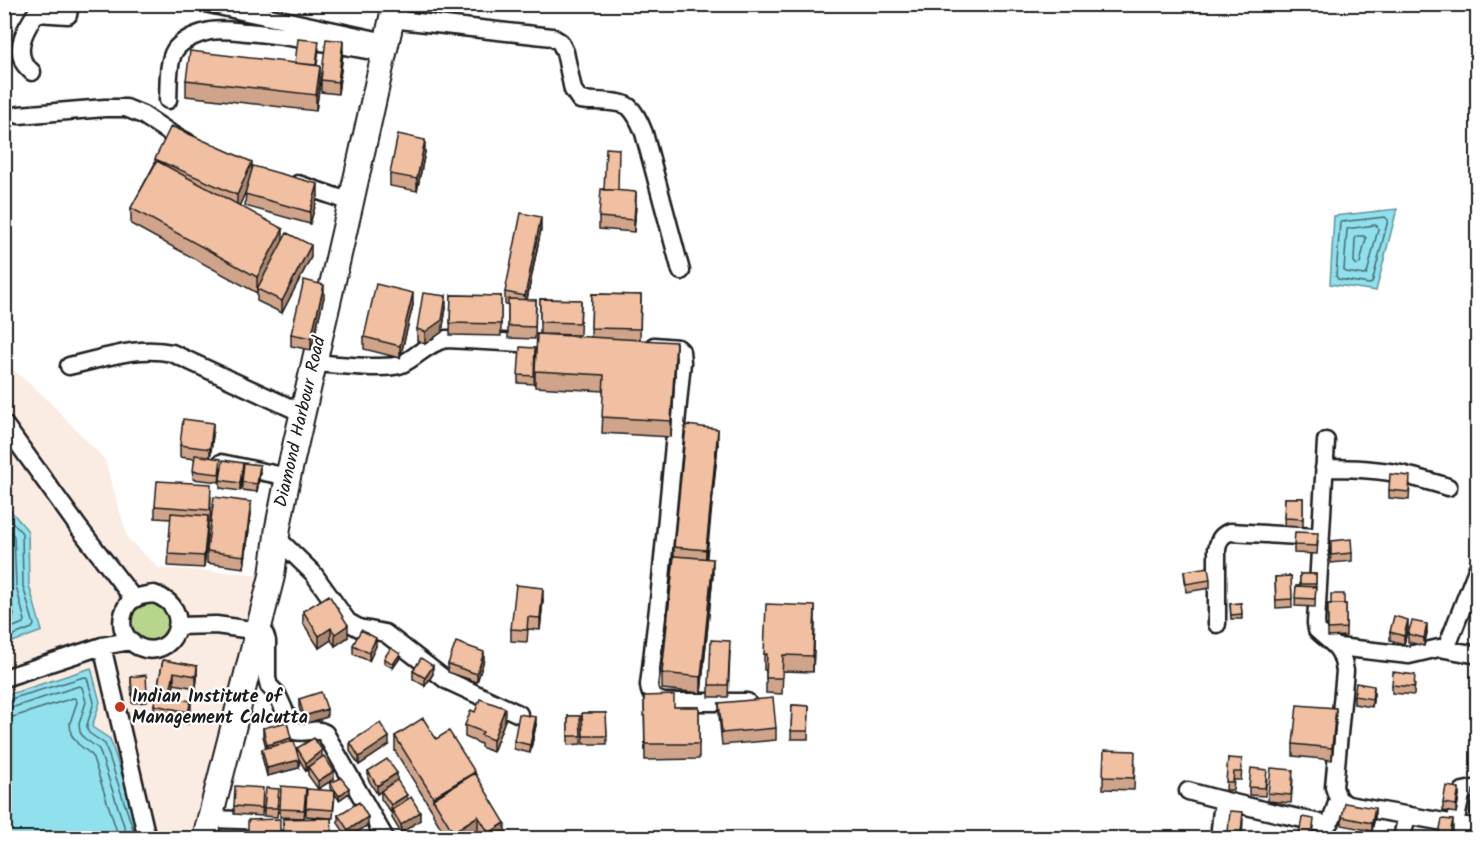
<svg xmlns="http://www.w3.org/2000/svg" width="1482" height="843" font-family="Kalam,sans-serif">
<rect width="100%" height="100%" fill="#fff"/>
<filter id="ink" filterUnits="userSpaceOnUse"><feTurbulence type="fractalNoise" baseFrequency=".0167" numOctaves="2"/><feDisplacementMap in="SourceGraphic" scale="12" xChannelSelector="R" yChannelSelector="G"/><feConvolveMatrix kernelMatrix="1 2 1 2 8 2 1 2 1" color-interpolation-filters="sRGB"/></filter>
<g filter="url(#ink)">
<!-- built -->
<path fill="#fbece3" d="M4,362L44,396L105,460L128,539L159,568L271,575L201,838H5Z"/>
<!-- green -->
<path fill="#b8d58d" stroke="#6a7854" stroke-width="1.5" d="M146,604H157L168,611L171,626L167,635C153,641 147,642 133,635L128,618L134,611Z"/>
<!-- water -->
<path fill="#90e0ed" stroke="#629299" stroke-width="1.5" d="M1397,209L1376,291L1330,284L1334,216Z
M5,504L28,531L29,585L42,631L5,645Z
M91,668L100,702L92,727L110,739L143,838H5L4,696Z"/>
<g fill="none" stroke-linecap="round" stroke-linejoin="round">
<!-- shore -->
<path stroke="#4a6a70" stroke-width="1.5" d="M1385,217L1388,220L1372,283L1369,284L1338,279L1336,276L1340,222Z
M1375,225L1377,226L1378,229L1367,274L1364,275L1346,272L1344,270L1347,229Z
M1357,236H1364L1366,238L1360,263L1357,265L1354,262L1355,239Z
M4,513L22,533L23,586L34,625L32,628L4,639
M4,525L14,536L16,586L25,621L23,623L4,631
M4,538L7,587L14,615L13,618L4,621
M4,701L84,677L87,678L94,702L87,725V729L89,733L105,744L136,838
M4,709L11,708L79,686L82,687L86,702L79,724L80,732L84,738L99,749L128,838
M4,718L13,717L73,698L76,699L77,702L70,723L71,734L78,744L92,755L119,838"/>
<!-- minor casing -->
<g stroke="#1c1c1c" stroke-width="21">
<path id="minor" d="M209,4L386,42
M391,19L552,37L560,42L565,52L573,90L580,100C593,102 620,100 629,107C636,113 641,125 644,133L681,271
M32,72C29,69 24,65 23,61C16,44 27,27 36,13L68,15L70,4
M168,100C169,87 167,62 175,50C183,39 197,34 210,31C222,29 235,31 247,32C293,36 338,45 384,53
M19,115L105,108H126L143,115L170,133L187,142
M298,184L351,202
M654,346L678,348L681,351L682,362L659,600L649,685C650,696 654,700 665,702H747
M313,363C333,364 387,371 402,364C417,357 430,341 447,339L557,345
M69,366C102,359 138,345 172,353L302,413
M4,424L79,528L133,598
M1326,441L1316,623L1317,630C1334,646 1341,645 1345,671L1334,787L1338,799L1348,805L1478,828
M221,463L288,477
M1324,468C1350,468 1377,469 1401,474C1417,478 1433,482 1448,487
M277,538L313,573L348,622L359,628L385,633L446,680L519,714
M154,594C198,609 173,662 139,647C133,644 128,640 125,634C119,623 123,603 136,598C142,595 148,595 154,594Z
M1217,624V549C1219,540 1221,535 1230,532L1317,537
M178,626L216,625L259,631L265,635L267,641V678L269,686L277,694L291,725L295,731C306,734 315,727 325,733L385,838
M102,646L147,838
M1338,647L1409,655L1439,648L1478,655
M1446,649L1478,567
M4,678L102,646L130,641
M1188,791C1233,804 1278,813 1324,824L1329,823L1332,819L1338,799
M210,819L305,822
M1455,824L1461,795L1463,791L1478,788
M1219,838L1223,801
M1402,838L1407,815"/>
</g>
<!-- highway casing -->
<g stroke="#1c1c1c" stroke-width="28">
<path id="highway" d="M205,838L272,576L278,527L288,477L351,202L395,4"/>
</g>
<!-- minor -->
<use href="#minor" stroke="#fff" stroke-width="16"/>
<!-- highway -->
<use href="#highway" stroke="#fff" stroke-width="24"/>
</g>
<!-- wall -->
<path fill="#cfa48a" stroke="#1c1c1c" stroke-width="1.5" d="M319,49L317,65L320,82L316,111L186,96V80L295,63Z
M343,53L338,94L321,92V80Z
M425,152L417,191L390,186V174Z
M155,159L252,169L318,196L310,224L245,206L246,191L239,206L283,240L311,257L282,313L257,301V291V293L131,224V208L155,163Z
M618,191L636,204L634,232L599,229V217Z
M541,229L527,300H536L535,339L508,338V304H505V292Z
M592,294L641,295L640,340L676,358L671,437L602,433L604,391L535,387V371L591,337Z
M451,295L501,296V336L450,335Z
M324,297L311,350L291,346V334Z
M540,299L581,300L580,335L540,334Z
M413,305L400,358L364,349V337Z
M446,308L442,332L425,344L417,341V329Z
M535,356L534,384L518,383V375Z
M213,435L210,457L221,467L219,482L193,479L195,459L180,457V445Z
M718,444L706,559L713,575L701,693L662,689V673L674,556V547Z
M243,471L240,491L220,488V480Z
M260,473L257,492L242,490V482Z
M1410,484L1409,500L1389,498V490Z
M211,497L210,522H208L204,568L168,566L171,519L155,518V506Z
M1285,498H1303V527L1284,526Z
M251,514L244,568L207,563V551Z
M1318,541L1317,554L1294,553V545Z
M1331,541L1352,553V561L1331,563Z
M1184,571L1210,580V588L1186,592Z
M1300,574H1316L1315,607L1295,606L1296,586H1300Z
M1291,576L1292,607L1276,608L1275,577Z
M543,600L540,630L528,629L527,642L511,641V629Z
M1241,603L1242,619H1231L1230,604Z
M1328,604H1346V636L1328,637Z
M303,611L348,637L335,646L331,640L319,648L303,623Z
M815,622L813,672L783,671L782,694L766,693V670H764V654Z
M1408,628L1404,644L1390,640V632Z
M1427,633L1424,646L1408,642V634Z
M353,645L376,646L369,661L353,654Z
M730,653L728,697H709V685Z
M384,658H400L393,668L384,663Z
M163,660L197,666V678L196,688L174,684L171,698L191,713L188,724L154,717V705Z
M484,660L477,682L448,672V664Z
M413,671L433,674L425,686L413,679Z
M131,677L147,694V702L132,703Z
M1415,683L1414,695L1392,693V685Z
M1374,694L1372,707L1354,704V696Z
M644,696L674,707H699V759L645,760Z
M299,699L327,717L304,724L299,707Z
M719,703L776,728V740L722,745L719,715Z
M792,705L809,706L808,739H791Z
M475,712L505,720L493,752L481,747V744L465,737V725Z
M582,713H606L607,744H583Z
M568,716H580L581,744L568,745Z
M1336,720L1332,760L1293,756V744Z
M1478,722V745L1473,744V736Z
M536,725L530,753L514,749V741Z
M263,728L291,741L297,752V748L322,758L334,779L318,789L308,775V769L306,771L299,759V768L267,776L262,757V749L266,748L263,736Z
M395,736L436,739L475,774L505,838H482L478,832L468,838H447L433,815V812L395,751Z
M350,742L389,745L359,765L350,751Z
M1228,758L1242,767L1241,780H1234L1233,790H1226Z
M1135,763L1134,790L1103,789V777Z
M368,771L397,781L407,800L420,820L401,833L392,818V813H391L381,799V791L377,794L368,779Z
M1267,778L1265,796L1249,795V787Z
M1293,778L1291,803L1268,801V793Z
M330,783L349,793L339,800L335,794L333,818H331L332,838H283V819L329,818L306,816V808L332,791L330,788Z
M1478,791V820L1470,819V811Z
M263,796L262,816L234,814V806Z
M306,796L304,818L280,817V809Z
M1459,796L1456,813L1443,811V803Z
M279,797L277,817L264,816V808Z
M338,815L368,825L348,838L338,823Z
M1375,816L1372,831L1342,825V817Z
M1243,820L1242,838H1228V832Z
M1314,827L1312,838H1299V835Z"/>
<!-- shaded-wall -->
<path fill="#a98671" stroke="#1c1c1c" stroke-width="1.5" d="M343,41V53L338,94V82Z
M320,66V82L316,111V95Z
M425,140V152L417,191V179Z
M252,162V178L237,211V195Z
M318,184V196L310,224V212Z
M636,192V204L634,232V220Z
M541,217V229L525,308V296Z
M283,229V245L257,289V293V277Z
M311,245V257L282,313V301Z
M324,285V297L311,350V338Z
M413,293V305L400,358V346Z
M446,296V308L442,332L425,344V332Z
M676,342V358L671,437V421Z
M213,423V435L210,461V449Z
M718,429V444L706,566V550Z
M243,463V471L240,491V483Z
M260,465V473L257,492V484Z
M251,502V514L244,568V556Z
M208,516V528L204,568V556Z
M713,559V575L701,693V677Z
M543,588V600L540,630V618Z
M815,606V622L813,672V656Z
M1408,620V628L1404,644V636Z
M1427,624V633L1424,646V638Z
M348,625V637L335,646V634Z
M331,628V640L319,648V636Z
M376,638V646L369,661V653Z
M484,652V660L477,682V674Z
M400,654V658L393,668V664Z
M197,666V678L196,688V676Z
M433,666V674L425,686V678Z
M174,672V684L169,709V697Z
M1374,686V694L1372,707V699Z
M191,701V713L188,724V712Z
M505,708V720L493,752V740Z
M1336,708V720L1332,760V748Z
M327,709V717L304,724V716Z
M536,717V725L530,753V745Z
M389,737V745L359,765V757Z
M291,738V746L267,753V745Z
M322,750V758L308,767V769L306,771V763Z
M299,760V768L267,776V768Z
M334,771V779L318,789V781Z
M475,772V788L433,801V797Z
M397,773V781L377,794V786Z
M349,788V793L339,800V796Z
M1459,788V796L1456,813V805Z
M407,795V803L392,810L391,813V805Z
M1375,808V816L1372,831V823Z
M420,812V820L401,833V825Z
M478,816V832L468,838H453V832Z
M368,817V825L348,838V830Z
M1453,820V829L1451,838H1449Z
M505,823V838H489V833Z"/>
<!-- building -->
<path fill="#f1bfa1" stroke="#1c1c1c" stroke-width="1.5" d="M298,39L319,41L316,65L295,63Z
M326,39L343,41L338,82L321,80Z
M190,51L320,66L316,95L186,80Z
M171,126L252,162L237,195L155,159Z
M398,134L425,140L417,179L390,174Z
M606,148L619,149L618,190H604Z
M157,161L283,229L257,277L131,208Z
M253,166L318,184L310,212L245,194Z
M601,189L636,192L634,220L599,217Z
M521,213L541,217L525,296L505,292Z
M287,233L311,245L282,301L257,289Z
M304,280L324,285L311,338L291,334Z
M376,284L413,293L400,346L364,337Z
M423,293L446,296L442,320L425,332L417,329Z
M592,294L641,295L640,329L591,328Z
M451,295L501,296V324L450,323Z
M508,299L536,300L535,327L508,326Z
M540,299L581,300L580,323L540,322Z
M537,334L676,342L671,421L602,417L604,375L535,371Z
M520,347L535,348L534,376L518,375Z
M183,419L213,423L210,449L180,445Z
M686,425L718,429L706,550L674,547Z
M195,455L221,459L219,474L193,471Z
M223,460L243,463L240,483L220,480Z
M244,463L260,465L257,484L242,482Z
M1390,474L1410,476L1409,492L1389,490Z
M157,481L211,484L210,510L155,506Z
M214,497L251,502L244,556L207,551Z
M1285,498H1303V519L1284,518Z
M171,513L208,516L204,556L168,554Z
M1295,532L1318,533L1317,546L1294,545Z
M1351,539L1352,553L1331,555V541Z
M674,556L713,559L701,677L662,673Z
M1208,567L1210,580L1186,584L1184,571Z
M1300,574H1316V584H1300Z
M1291,576L1292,599L1276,600L1275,577Z
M516,585L543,588L540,618L528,617L527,630L511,629Z
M1296,586L1316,587L1315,599L1295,598Z
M1331,594H1344V604H1331Z
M329,595L348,625L335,634L331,628L319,636L303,611Z
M1241,603L1242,614L1231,615L1230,604Z
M766,604L815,606L813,656L783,655L782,678H766L767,654H764Z
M1328,604H1346V628L1328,629Z
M1394,616L1408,620L1404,636L1390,632Z
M1412,621L1427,624L1424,638L1408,634Z
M361,630L376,638L369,653L353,645Z
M711,640L730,641L728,685H709Z
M456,642L484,652L477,674L448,664Z
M391,648L400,654L393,664L384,658Z
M421,658L433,666L425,678L413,671Z
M163,660L197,666L196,676L174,672L169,697L191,701L188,712L154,705Z
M1393,672L1415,675L1414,687L1392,685Z
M146,675L147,694L132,695L131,677Z
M1356,683L1374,686L1372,699L1354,696Z
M321,692L327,709L304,716L299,699Z
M674,695V707H699V744H645L644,696Z
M773,698L776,728L722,733L719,703Z
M480,699L505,708L493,740L481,735L483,732L465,725L471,710L475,712Z
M792,705L809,706L808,731H791Z
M1297,705L1336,708L1332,748L1293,744Z
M582,713H606L607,736H583Z
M519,714L536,717L530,745L514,741Z
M568,716H580L581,736H568Z
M423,718L436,739L449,731L475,772L433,797L395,736Z
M287,722L291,738L267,745L263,728Z
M1474,722H1478V737L1473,736Z
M380,723L389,737L359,757L350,742Z
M314,738L322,750L306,763L297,748Z
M294,741L299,760L267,768L262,749Z
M1104,750L1135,751L1134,778L1103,777Z
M324,756L334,771L318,781L308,767Z
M1228,758L1242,759L1241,772H1234L1233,782H1226Z
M387,759L397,773L377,786L368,771Z
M1251,768L1267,770L1265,788L1249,787Z
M1271,768L1293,770L1291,795L1268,793Z
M475,773L505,823L489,833L478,816L453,832L433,799Z
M341,778L349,788L339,796L330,783Z
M397,780L407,795L391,805L381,791Z
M235,786L263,788L262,808L234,806Z
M281,786L306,788L304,810L280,809Z
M1446,786L1459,788L1456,805L1443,803Z
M266,788L279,789L277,808H264Z
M307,789L335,791L333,810L306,808Z
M1473,790L1478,791V812L1470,811Z
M411,797L420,812L401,825L392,810Z
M359,802L368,817L348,830L338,815Z
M1345,803L1375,808L1372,823L1342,817Z
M1230,811L1243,812L1241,833L1228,832Z
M1302,817L1314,819L1312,837L1299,835Z
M331,818L332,835L302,837L301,835L284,836L283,819Z
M280,819V838H248V820Z
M1442,819L1453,820L1449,838H1438Z
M375,832L379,838H365Z
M432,832L436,838H421Z"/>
</g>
<!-- markers -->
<circle fill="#c8321e" stroke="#fff" stroke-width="2" cx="120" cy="707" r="6"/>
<g text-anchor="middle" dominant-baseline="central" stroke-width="4.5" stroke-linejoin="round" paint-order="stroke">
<!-- street labels -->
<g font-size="18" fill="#1c1c1c" stroke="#fff">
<text transform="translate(301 422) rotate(-77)">Diamond Harbour Road</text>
</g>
<!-- poi labels -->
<g font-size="18" font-weight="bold" fill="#1c1c1c" stroke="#fff" text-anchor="start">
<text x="132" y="697">Indian Institute of<tspan x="132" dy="21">Management Calcutta</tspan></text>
</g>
</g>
<!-- margin -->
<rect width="1482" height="843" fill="none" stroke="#fff" stroke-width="24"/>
<rect x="12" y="12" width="1458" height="819" fill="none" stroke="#1c1c1c" stroke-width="2" filter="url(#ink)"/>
</svg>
